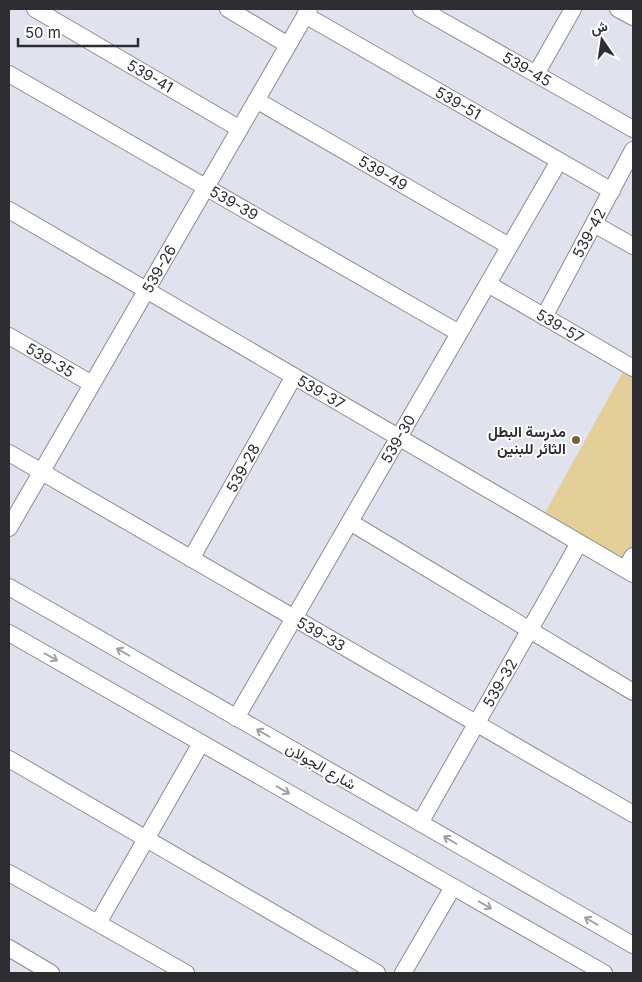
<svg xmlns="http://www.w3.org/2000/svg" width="642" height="982" font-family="Inter,Vazirmatn,sans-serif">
<rect width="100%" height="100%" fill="#e0e2ee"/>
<!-- green -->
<path fill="#e3d098" d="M629,361L633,364V556L625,569L541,520Z"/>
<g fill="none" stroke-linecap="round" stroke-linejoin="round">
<!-- minor casing -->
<g stroke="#8a8b97" stroke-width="18">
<path id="minor" d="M35,9L240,129
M228,9L288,45
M421,9L633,129
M618,9L633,17
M305,15L612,191
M9,74L459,333
M536,74L573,9
M256,100L509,246
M9,210L633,574
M594,224L633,246
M488,284L633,368
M544,317L633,150
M9,336L92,384
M9,453L633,814
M350,522L633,692
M9,528L309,9
M191,559L294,376
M625,569L633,556
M9,587L633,945
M9,633L604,973
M236,718L559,161
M9,759L377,973
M420,823L579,543
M9,873L186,973
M98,923L201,743
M9,948L51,973
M403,973L453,887"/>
</g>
<!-- minor -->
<use href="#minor" stroke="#fff" stroke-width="16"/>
</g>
<!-- one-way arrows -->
<defs><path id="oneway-shaft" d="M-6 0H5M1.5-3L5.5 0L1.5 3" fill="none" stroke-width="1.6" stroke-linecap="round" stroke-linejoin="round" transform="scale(1.25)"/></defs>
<g stroke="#a0a0a3">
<use href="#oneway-shaft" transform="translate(123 652) rotate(-150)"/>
<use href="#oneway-shaft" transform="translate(51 657) rotate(30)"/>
<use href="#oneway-shaft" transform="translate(263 733) rotate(-150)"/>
<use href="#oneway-shaft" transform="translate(283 790) rotate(30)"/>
<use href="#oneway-shaft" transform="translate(450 840) rotate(-150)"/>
<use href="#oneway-shaft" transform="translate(485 905) rotate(30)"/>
<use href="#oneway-shaft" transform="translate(591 921) rotate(-150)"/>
</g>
<!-- markers -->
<circle fill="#776634" stroke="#fff" stroke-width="2" cx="576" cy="440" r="5"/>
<g text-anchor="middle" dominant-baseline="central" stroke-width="4" stroke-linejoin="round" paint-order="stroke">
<!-- street labels -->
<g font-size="15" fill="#2d2d32" stroke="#fff">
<text transform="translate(527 69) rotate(30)">539-45</text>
<text transform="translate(150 76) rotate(30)">539-41</text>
<text transform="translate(458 103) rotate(30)">539-51</text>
<text transform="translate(383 173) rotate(30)">539-49</text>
<text transform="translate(234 203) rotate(30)">539-39</text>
<text transform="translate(589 233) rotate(-62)">539-42</text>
<text transform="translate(159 269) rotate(-60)">539-26</text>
<text transform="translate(560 326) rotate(30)">539-57</text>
<text transform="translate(50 360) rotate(30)">539-35</text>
<text transform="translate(321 392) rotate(30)">539-37</text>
<text transform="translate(398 439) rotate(-60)">539-30</text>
<text transform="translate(243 468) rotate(-61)">539-28</text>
<text transform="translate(321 634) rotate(30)">539-33</text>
<text transform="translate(500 683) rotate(-60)">539-32</text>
<text transform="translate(321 766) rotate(30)">شارع الجولان</text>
</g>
<!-- poi labels -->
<g font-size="15" font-weight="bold" fill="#2d2d32" stroke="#fff" text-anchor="end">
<text x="566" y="431">مدرسة البطل<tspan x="566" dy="17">الثائر للبنين</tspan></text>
</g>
</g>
<!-- border -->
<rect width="642" height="982" fill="none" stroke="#2d2d32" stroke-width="20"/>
<!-- north arrow -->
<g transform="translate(602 40) rotate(347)" stroke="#ffffff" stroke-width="4" paint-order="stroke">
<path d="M0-4L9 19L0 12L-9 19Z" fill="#2d2d32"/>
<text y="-8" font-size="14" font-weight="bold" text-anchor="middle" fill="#2d2d32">ش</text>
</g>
<!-- scale -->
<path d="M18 38v8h120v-8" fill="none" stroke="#2d2d32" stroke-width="2.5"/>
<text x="25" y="38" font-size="15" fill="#2d2d32" stroke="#ffffff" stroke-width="4" paint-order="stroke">50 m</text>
</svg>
